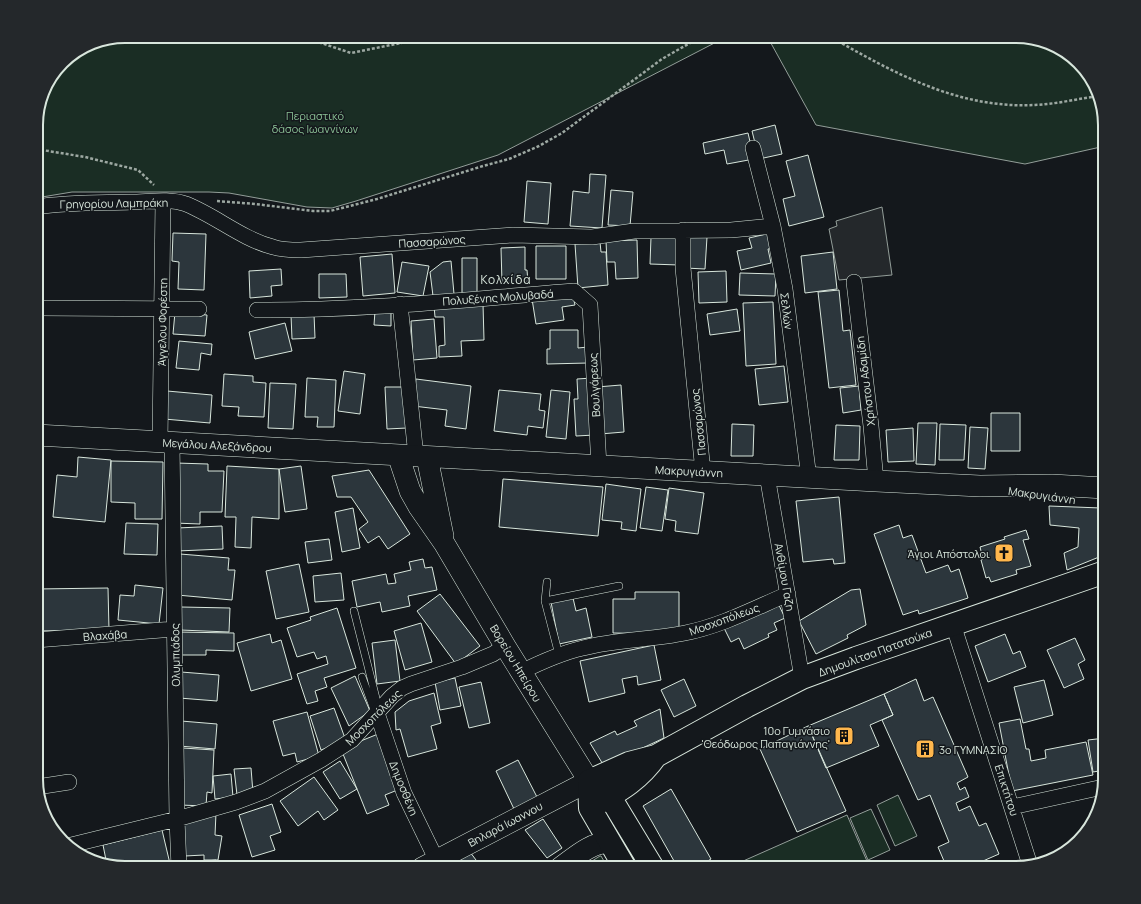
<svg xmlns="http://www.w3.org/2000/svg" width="1141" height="904" font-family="Manrope,sans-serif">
<rect width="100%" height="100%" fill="#14181c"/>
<!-- green -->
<path fill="#1a2d24" stroke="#939e99" d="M125,36H728L498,155L356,201L332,208L307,207L229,193L209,192H72L36,198V119L45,86L66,58L91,43Z
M767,36H1016L1050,43L1075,58L1096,86L1105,125V146L1025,164L816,125Z
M898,795L917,836L895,846L877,805Z
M871,809L890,850L868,860L850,818Z
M847,815L870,868H743L741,862Z
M601,856L608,868H581L600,856Z"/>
<!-- parking -->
<path fill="#24282b" stroke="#939e99" d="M882,207L892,275L839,280L829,229L837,226L836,221Z"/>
<!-- building -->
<path fill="#2c363c" stroke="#d8e6dc" d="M775,125L782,154L759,159L752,131Z
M748,133L754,159L727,164L724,150L705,154L703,143Z
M808,155L824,217L789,226L783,199L795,196L786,161Z
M590,174L606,175L602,228L570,226L573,191L589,193Z
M527,181L551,183L548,224L524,222Z
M611,190L633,192L630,226L608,225Z
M173,233L206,234L204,290L178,289L179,262L172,261Z
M771,233L774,248L768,249L771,263L741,270L737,251L752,248L749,238Z
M651,237L680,238L679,265L650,264Z
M686,237H707L705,269L685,268Z
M637,240L638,278L616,279L615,262H607L606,241Z
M600,242L601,252H606L608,285L578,288L575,244Z
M536,246H566V279H536Z
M525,247V270H527L528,282L502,283L501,248Z
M833,252L837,289L805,293L801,256Z
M392,254L395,293L363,296L360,257Z
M462,258H477V293H462Z
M451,261L454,294L433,296L430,272L443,262Z
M402,262L429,266L423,296L397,292Z
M281,269L282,285L271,286L272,296L250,298L249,271Z
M726,271L727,302L699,303L698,272Z
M740,273L776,274L775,296L739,295Z
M319,274H346L347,297L319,298Z
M839,290L843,331L850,330L856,385L829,388L818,292Z
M572,292L575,305L562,307L564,320L536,324L532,299Z
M773,302L776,364L746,366L743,303Z
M483,304L484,340L461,341L462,356L439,357V346L445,345L444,317H435L434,306Z
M737,309L740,331L710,335L707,314Z
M375,311H391V326L374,325Z
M175,312L207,315L205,336L173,334Z
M314,314L315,338L292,339L291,315Z
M434,319L437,358L413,360L411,321Z
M285,323L292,351L255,359L249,332Z
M550,330H578V348L588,347V363L547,364V349H550Z
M179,341L212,344L211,355L201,353L199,370L176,368Z
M784,366L788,402L759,405L755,369Z
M344,371L365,374L360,414L338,411Z
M224,374L253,376V382L266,383L264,417L238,416L239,407L222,406Z
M307,378L336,380L334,427H317L318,417H305Z
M592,378L595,435L576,436L574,399H578L577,379Z
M416,379L471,386L466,429L445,426L447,410L413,406Z
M270,383L296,384L293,429L268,428Z
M621,385L624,432L600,434L597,387Z
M859,386L861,410L843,413L840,388Z
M385,387H406L407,428L387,429Z
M499,390L541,394L539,410L545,411L543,428L528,426L527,435L494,431Z
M551,390L570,392L566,439L546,437Z
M167,391L212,395L210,423L164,419Z
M991,413H1020V451H991Z
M918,423H937L935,465L916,464Z
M732,424L754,425L753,456H731Z
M940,424L966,425L964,460H939Z
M836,425L860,426L859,460H834Z
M970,427L988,428L985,469L968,468Z
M913,428L914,461L888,462L886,430Z
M78,457L111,460L105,522L53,517L57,475L77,477Z
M111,461L163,462L162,519H135V503L111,502Z
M176,463L208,464V471H224L222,512H200V524L174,523Z
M227,466L279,469V519L252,517L251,548L235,547L236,517H225Z
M301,466L307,509L285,512L279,469Z
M369,470L410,534L388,549L379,536L368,543L359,529L368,522L351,497H337L332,476Z
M503,479L603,487L598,536L499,527Z
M606,484L641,489L636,531L621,529L622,522L602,520Z
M646,487L668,490L662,531L640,528Z
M669,488L704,493L698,534L675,531L676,521L665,519Z
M839,497L845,563L834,564L833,559L803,562L796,501Z
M1049,506L1101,508L1104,555L1067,570L1064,553L1078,547L1079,528L1050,525Z
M353,508L360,548L342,552L335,512Z
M126,523L158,524L157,555L124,554Z
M899,525L903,538L912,535L926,573L948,565L951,572L959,569L968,598L919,614L918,610L903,615L874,534Z
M222,526L223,549L177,551V528Z
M1026,530L1029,539L1023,540L1031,566L1016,570L1017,574L991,582L989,577L986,578L981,560L983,559L980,547L1005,539L1004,537Z
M329,539L332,560L308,563L305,542Z
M180,554L229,558L228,570H235L232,600L177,595Z
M423,559L425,568L432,567L437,590L408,596L410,606L382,612L380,602L357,607L352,581L386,574L388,584L396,583L394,574L411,570L409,562Z
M299,564L309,612L276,619L266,571Z
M341,573L344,600L315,602L313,576Z
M135,585L163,588L159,624L118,620L120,595L134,596Z
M108,588L109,630L36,631V589Z
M860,589L866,625L847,635L848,638L816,654L799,621L851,590Z
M635,592H679V634L613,633V599H635Z
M440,594L480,646L456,664L417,611Z
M573,598L576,611L586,608L592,637L559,644L551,602Z
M777,601L785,618L774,623L777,630L768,634L769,637L744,649L739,638L731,642L723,626Z
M181,607L230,608L229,632L180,630Z
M337,608L356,668L324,678L327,687L315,691L318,701L307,704L297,674L328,664L326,656L317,659L314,652L297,657L287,628L311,620L310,617Z
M421,623L432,662L405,670L394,631Z
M178,632L234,633V651L206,650V655H178Z
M270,634L272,643L281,640L292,679L251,691L237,643Z
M1005,634L1013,654L1020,651L1026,667L988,682L975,646Z
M1075,638L1085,660L1078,664L1084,679L1064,688L1047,650Z
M395,640L400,681L377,684L372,643Z
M654,645L661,680L638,685L637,676L622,679L625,693L589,702L580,661Z
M181,672L219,675L217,701L179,698Z
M355,676L370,711L349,726L331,688Z
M455,678L461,706L440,710L435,682Z
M684,679L696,706L674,717L661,690Z
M916,679L924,701L933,697L968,777L957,783L960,790L965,787L969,797L956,803L959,811L970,806L979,826L986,823L999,854L967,868H947L938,847L949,842L930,795L918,800L882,720L893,715L884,694Z
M1044,680L1053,715L1023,723L1014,687Z
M481,682L490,723L469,728L459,687Z
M434,693L441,723L431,726L437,749L408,757L400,729L396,730L395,712L409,701Z
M884,694L893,715L870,725L879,746L826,768L808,726Z
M334,708L346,741L321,750L310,716Z
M660,709L664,738L604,766L590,743L615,731L617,735L637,726L634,721Z
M307,712L319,756L297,762L295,753L283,756L273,721Z
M1020,719L1026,749H1029L1031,761L1046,758L1045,750L1086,742L1093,775L1012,791L999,723Z
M181,721L217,724L215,749L179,746Z
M808,726L846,811L797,832L760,749Z
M378,734L400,789L385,795L389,805L367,814L341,749Z
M1105,738V770L1093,772L1088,740Z
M183,748L214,750L212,793L207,792L206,806L179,805Z
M518,760L537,797L514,809L496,771Z
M340,761L357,789L340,799L323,772Z
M251,768L253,793L237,795L234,769Z
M231,774L233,797L215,799L213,776Z
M314,777L338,810L324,820L318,811L298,826L280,801Z
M671,789L711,859L696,868H678L643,806Z
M272,804L281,832L270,836L275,850L252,857L239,815Z
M216,813L215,835L222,836L218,860H204V855L185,856L176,822Z
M543,819L562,848L547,858L525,830Z
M162,830L171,868H138V865L125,868L107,865L103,845Z
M470,852L482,868H450Z
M216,860L217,868H188L187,863Z"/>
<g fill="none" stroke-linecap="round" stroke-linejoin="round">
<!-- lane casing -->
<g stroke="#d8e6dc" stroke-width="8">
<path id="lane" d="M547,582L545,601L559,655
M545,601L619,586
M354,611L379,710
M362,677L376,715"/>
</g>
<!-- street casing -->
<g stroke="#d8e6dc" stroke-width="16">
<path id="street" d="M753,148L773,226L785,289L809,478
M36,207C68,202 99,203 131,202C148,202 169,198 186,204C216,216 242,239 273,247C282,250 291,250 301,250L513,235L592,237L634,231L731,230L773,226
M683,230V268L703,472
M854,282L871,426L876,481
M400,304L416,456
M40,308L199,309
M257,310C363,311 469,299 574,291L590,305L599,466
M160,442L163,201
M172,443L177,819L179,868
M767,475L802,678
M953,624L1030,865
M36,640L174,629
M521,672C541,662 561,653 583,648C617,639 652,640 685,633C721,626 755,608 788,594
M377,713L404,793L437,861
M37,787L69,782
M1012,807L1103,787
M67,846L177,819L236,802L265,791L321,760L352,740L392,696L402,688L411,684L462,667L493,654L505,646"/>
</g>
<!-- secondary casing -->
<g stroke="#d8e6dc" stroke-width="22">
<path id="secondary" d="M36,435L876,481L980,486L1052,485L1105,488
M398,455L410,491L419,507L444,543L505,646L589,781L422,868
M427,457L443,536
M560,868C574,858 592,841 610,843"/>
</g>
<!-- primary casing -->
<g stroke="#d8e6dc" stroke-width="24">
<path id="primary" d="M589,781L629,763L656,756L747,706L802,678L856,658L1105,572
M589,781L610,797L653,868
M589,781L590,808L625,868
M597,804C621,790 640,779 656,756"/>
</g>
<!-- path -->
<path stroke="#9da8a2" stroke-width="2.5" stroke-dasharray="3 2" stroke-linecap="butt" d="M300,36L351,53L406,42L430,36
M829,36C894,73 958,109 1035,105C1056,104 1077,99 1098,96
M36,149L85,157L138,170L154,185
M217,201L255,204L313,211H330L377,199L483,166L509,159L539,146L562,133L662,59L702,36"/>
<!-- lane -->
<use href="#lane" stroke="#14181c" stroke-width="7"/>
<!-- street -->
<use href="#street" stroke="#14181c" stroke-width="15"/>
<!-- secondary -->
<use href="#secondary" stroke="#14181c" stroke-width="21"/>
<!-- primary -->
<use href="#primary" stroke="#14181c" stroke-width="22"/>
</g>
<!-- icons -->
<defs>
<g id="church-square" transform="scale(1)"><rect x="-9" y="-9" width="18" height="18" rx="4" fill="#ffb74d" stroke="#14181c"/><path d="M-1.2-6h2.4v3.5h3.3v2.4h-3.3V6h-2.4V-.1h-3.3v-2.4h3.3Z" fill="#111"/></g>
<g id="building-square" transform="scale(1)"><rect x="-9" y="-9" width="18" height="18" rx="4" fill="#ffb74d" stroke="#14181c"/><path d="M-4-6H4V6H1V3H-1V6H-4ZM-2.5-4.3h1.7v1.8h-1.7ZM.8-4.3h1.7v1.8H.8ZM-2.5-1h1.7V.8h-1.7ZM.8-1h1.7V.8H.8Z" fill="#111"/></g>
</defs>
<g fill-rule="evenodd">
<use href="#church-square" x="1004" y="553"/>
<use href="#building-square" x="844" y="736"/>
<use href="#building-square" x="925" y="749"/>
</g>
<g text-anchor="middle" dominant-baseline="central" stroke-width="3" stroke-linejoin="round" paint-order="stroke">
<!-- park labels -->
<g font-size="11" fill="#8ac095" stroke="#14181c">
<text x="315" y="115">Περιαστικό<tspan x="315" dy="13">δάσος Ιωαννίνων</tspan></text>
</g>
<!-- street labels -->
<g font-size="11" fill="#d8e6dc" stroke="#14181c">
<text transform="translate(114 203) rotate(-1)">Γρηγορίου Λαμπράκη</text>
<text transform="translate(432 241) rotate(-4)">Πασσαρώνος</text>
<text transform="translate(498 297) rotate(-4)">Πολυξένης Μολυβαδά</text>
<text transform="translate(787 311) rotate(83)">Σελλών</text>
<text transform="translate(162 322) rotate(-89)">Άγγελου Φορέστη</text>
<text transform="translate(865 381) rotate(-97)">Χρήστου Αδαμίδη</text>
<text transform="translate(594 385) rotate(-93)">Βουλγάρεως</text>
<text transform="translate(698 422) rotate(-96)">Πασσαρώνος</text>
<text transform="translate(217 445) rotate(3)">Μεγάλου Αλεξάνδρου</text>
<text transform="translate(689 471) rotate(3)">Μακρυγιάννη</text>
<text transform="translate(1042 495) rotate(8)">Μακρυγιάννη</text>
<text transform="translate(785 577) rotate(80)">Ανθίμου Γαζη</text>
<text transform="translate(724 619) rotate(-20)">Μοσχοπόλεως</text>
<text transform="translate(105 635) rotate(-4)">Βλαχάβα</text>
<text transform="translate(875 652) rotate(-20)">Δημουλίτσα Πατατούκα</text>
<text transform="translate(175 655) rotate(-91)">Ολυμπιάδος</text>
<text transform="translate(516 663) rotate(59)">Βορείου Ηπείρου</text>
<text transform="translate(373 717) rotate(-45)">Μοσχοπόλεως</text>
<text transform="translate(404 788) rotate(68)">Δημοσθένη</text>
<text transform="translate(1007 790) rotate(72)">Επικτήτου</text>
<text transform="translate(505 824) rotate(-28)">Βηλαρά Ιωαννου</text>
</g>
<!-- poi labels -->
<g font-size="11" fill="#d8e6dc" stroke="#14181c" text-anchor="end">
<text x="990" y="553">Άγιοι Απόστολοι</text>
<text x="830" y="730">10ο Γυμνάσιο<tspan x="830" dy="13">'Θεόδωρος Παπαγιάννης'</tspan></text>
<text x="939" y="749" text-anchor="start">3ο ΓΥΜΝΑΣΙΟ</text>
</g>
<!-- neighbourhood labels -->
<g font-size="12" letter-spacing="1" fill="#d8e6dc" stroke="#14181c">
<text x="506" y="279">Κολχίδα</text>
</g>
</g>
<!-- crop -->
<path d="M0 0H1141V904H0ZM125 43H1016A82 82 0 0 1 1098 125V779A82 82 0 0 1 1016 861H125A82 82 0 0 1 43 779V125A82 82 0 0 1 125 43Z" fill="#24282b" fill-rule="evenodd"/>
<path fill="none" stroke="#d8e6dc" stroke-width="2" d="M125 43H1016A82 82 0 0 1 1098 125V779A82 82 0 0 1 1016 861H125A82 82 0 0 1 43 779V125A82 82 0 0 1 125 43Z"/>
</svg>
